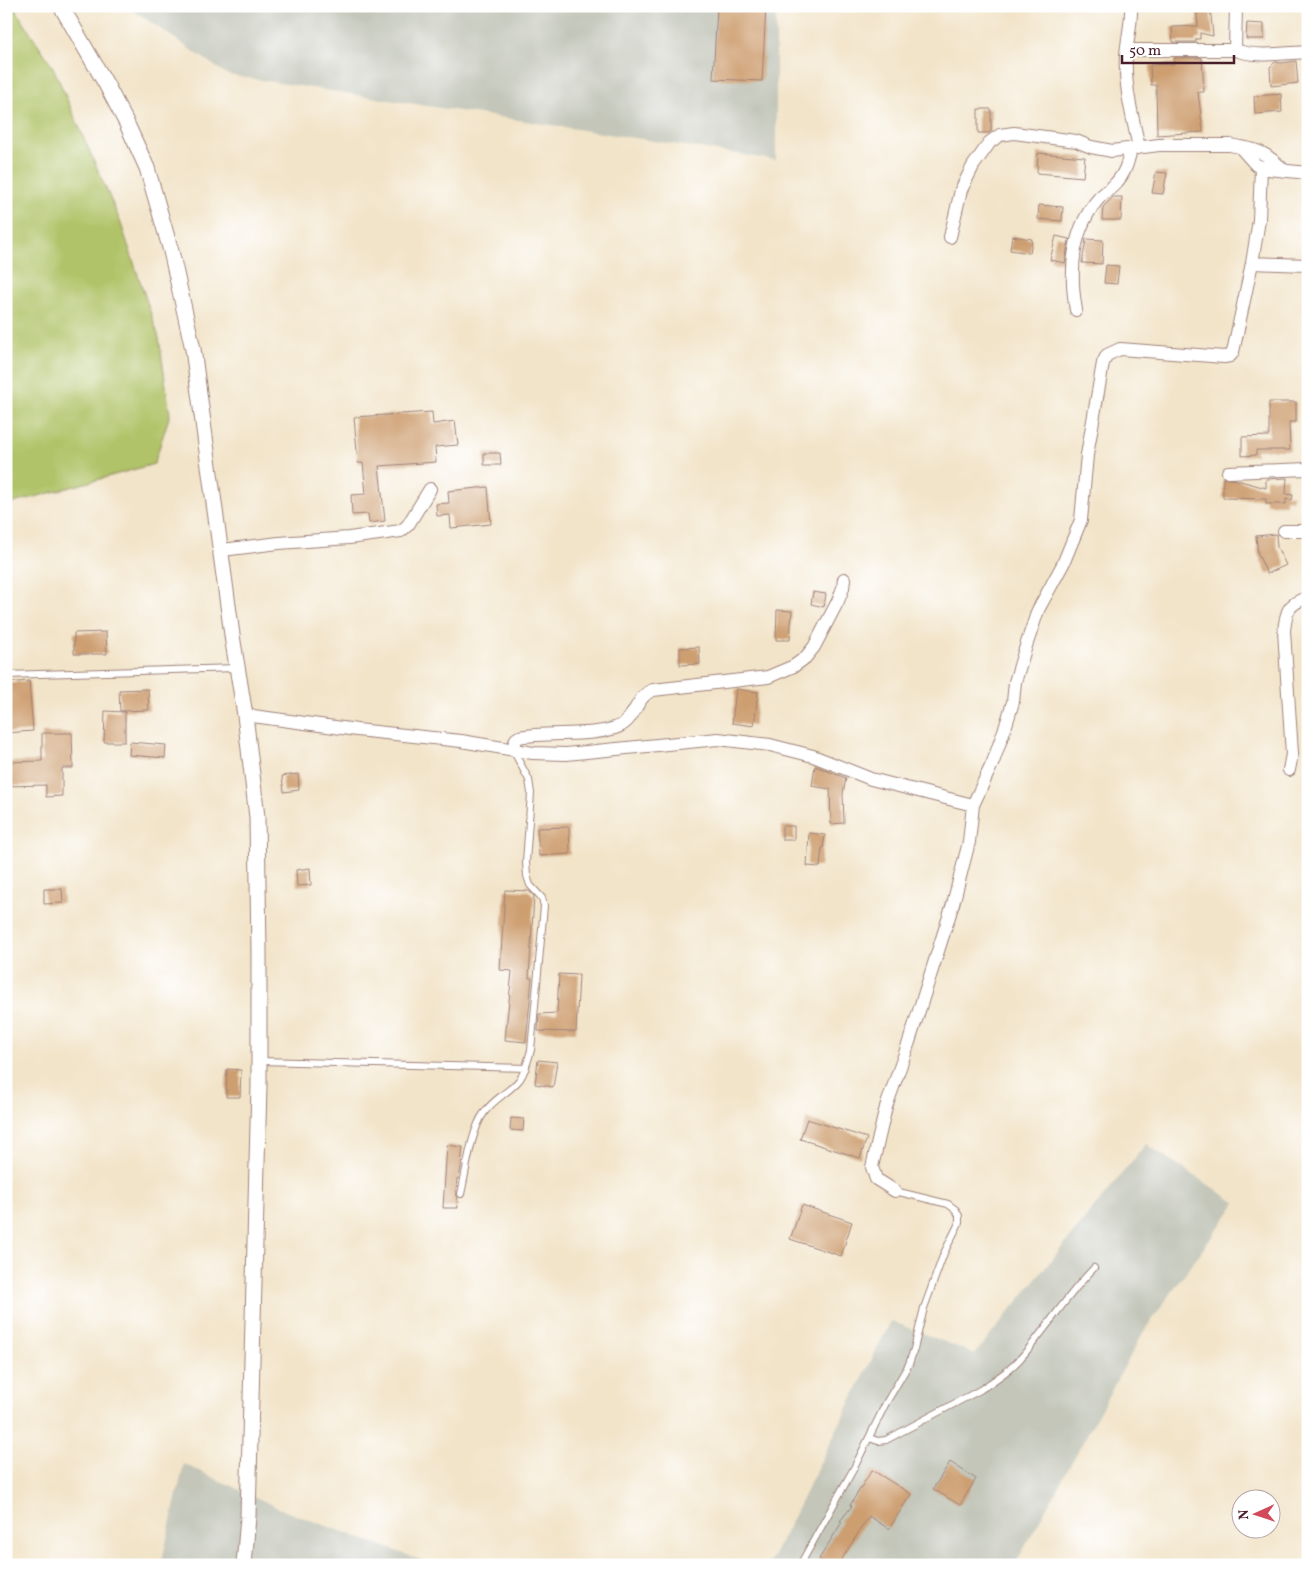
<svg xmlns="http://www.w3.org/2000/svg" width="1314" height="1571" font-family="Vollkorn,serif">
<rect width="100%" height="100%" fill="#fff"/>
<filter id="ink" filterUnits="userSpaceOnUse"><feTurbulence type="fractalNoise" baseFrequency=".02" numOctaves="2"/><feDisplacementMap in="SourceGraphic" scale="10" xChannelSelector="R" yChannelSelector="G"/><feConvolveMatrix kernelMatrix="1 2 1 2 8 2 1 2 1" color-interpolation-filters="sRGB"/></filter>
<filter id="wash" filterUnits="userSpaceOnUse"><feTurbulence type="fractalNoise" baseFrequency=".0096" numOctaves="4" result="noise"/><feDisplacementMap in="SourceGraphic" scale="20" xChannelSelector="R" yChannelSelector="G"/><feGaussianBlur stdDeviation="1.12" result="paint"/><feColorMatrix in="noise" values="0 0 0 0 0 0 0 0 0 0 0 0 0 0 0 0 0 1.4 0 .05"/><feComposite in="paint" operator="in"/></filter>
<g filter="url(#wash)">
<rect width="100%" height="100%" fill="#f2e4c9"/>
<!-- industrial -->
<path fill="#c3c6b9" d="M127,6H776V160L228,75Z
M1146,1144L1236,1203L1144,1331L1015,1565H769L891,1321L975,1354Z
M184,1464L285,1511L435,1565H161Z"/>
<!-- green -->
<path fill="#b0c367" stroke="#7d7149" d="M6,6H13L53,67L120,221L159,338L170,414L154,464L6,505Z"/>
<g id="blocks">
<!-- building -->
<path fill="#cd9e6f" d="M717,6H766L762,81L713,79Z
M1196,6H1210L1213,36L1200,33V39H1196V42H1173L1172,27L1198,26Z
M1247,23L1264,24V39H1246Z
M1174,58H1202L1204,92H1198L1203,132L1157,135L1156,85H1151L1150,65L1174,64Z
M1296,61L1298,83L1271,86L1270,67L1275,62L1281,63Z
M1281,94L1282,112L1255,114L1254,96Z
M978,109H991V131L989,133H978Z
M1038,153L1085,157L1083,177L1037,173Z
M1156,172L1167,173L1163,194L1152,193Z
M1113,197H1122L1121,220H1102L1103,207Z
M1039,205L1063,207L1062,221L1038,219Z
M1012,236L1032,239L1030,253L1010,250Z
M1056,236L1069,239L1065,263L1050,260Z
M1086,239L1103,240L1102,264L1082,263Z
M1106,265L1119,266L1117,284L1104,283Z
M1269,402H1296V422H1289L1290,450H1256V455L1242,456V437L1269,436Z
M432,412L433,424L455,421L458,445L435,447L436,462L379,466L385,521L369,523L368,514L352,515L351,495L366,494L363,463H358L354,417Z
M484,453H500L501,465H484Z
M1223,478L1237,480L1266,488V479L1287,478L1286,494L1293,495L1292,500L1286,499V504H1266V499L1223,498Z
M488,487L491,524L451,528L450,515L437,516L436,504L449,503L448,491Z
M1276,534L1277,547L1286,565L1267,574L1258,554L1256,536Z
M813,592L826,594L824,607L811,604Z
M777,610L792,611L790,640H776Z
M106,632L107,654H74V633Z
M699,647L700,664L680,665V648Z
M29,681L33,731L6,733V683Z
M148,689L149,710L120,711L119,690Z
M736,689L758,692L754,726L732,723Z
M105,711L125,712V742H104Z
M42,733H72L73,768H62V796L46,797V785L6,786V762L42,761Z
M130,742L166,745L165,758L129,755Z
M815,766L846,778L843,794L844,823L831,824L830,789L812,786Z
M298,774L299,790L284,792L282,776Z
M782,826H794V840H782Z
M569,827L570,854L539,856L537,828Z
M809,833L825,835L823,848H822L820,867L807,866Z
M310,868L311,885L297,886L296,870Z
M44,889H62L63,903L44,904Z
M505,890L529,891L534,896L529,978H532L526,1042L505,1040L512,971L500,970Z
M559,974L579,975L576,1032L538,1031L539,1014L557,1013Z
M538,1060L557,1062L553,1087L535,1084Z
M227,1069L241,1070L240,1097H226Z
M511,1118L524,1119L523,1131L510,1130Z
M807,1119L867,1138L860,1158L800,1139Z
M447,1145L463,1147L461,1166L459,1179L457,1178L456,1193L458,1208H443Z
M802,1205L852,1222L841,1256L790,1239Z
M950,1462L976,1479L960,1505L933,1489Z
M872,1470L911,1494L889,1529L869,1516L838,1565H828L819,1559L842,1522L840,1521L852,1506L850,1505Z"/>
</g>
</g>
<g filter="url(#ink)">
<use href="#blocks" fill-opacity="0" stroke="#9e827a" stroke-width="1"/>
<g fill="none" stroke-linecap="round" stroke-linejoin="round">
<!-- service casing -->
<g stroke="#9e827a" stroke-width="8">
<path id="service" d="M6,675L237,668
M260,1061L526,1068
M461,1194C466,1173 471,1130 484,1113C493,1099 510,1092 520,1079C526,1070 528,1060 531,1050L544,906L542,898L530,885L527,876L526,862L531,793L529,780L513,750
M869,1438L878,1441L886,1440L980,1390C993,1381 1008,1372 1019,1360C1046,1330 1066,1296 1094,1268
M800,1565L854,1468L886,1403L909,1364L914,1349L924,1308L944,1253L959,1223V1216L956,1210L948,1204L895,1191"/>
</g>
<!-- minor casing -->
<g stroke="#9e827a" stroke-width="14">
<path id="minor" d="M1131,6C1132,23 1127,39 1126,56C1124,87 1133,118 1139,148
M1236,6L1235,50C1258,58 1285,53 1308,52
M1127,50H1235
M1240,147C1262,150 1270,157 1285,171
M950,237L961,190L973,166L990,142L1000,135L1014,133L1076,141L1091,147L1112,151L1159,145H1230L1240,147L1256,165L1268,169L1308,173
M1252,263L1308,265
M1076,310C1069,271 1072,228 1100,197C1105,192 1111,189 1115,184C1125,174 1128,162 1131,149
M1228,472L1308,469
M1284,531H1308
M222,550L279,543L349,538L401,531L408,525L430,489
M245,715L357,730L461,741L533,753L566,754L718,739L770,745L813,756L871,779L973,805
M513,749L516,739L519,737C549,731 593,738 620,726C636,718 636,696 653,690L768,677L794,666L805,658L814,647L838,601L843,588L844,579
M1289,770L1292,754L1284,631C1286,613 1287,603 1308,598
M895,1191L876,1179L872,1167L886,1107L909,1042L953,904L969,842L973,805L993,762L1006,725L1013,702L1015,682L1026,646L1038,610L1063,564L1081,520L1087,455L1103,363L1107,355L1120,349L1224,357L1230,356L1233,352L1252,263L1259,220L1261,167"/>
</g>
<!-- tertiary casing -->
<g stroke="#9e827a" stroke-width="17">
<path id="tertiary" d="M61,6L106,84L126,122L147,168L171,251L193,349L233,642L245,715L257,817L259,952V1085L248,1517L244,1565"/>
</g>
<!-- service -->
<use href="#service" stroke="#fff" stroke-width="6"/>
<!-- minor -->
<use href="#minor" stroke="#fff" stroke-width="12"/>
<!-- tertiary -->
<use href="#tertiary" stroke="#fff" stroke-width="15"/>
</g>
</g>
<!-- margin -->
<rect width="1314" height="1571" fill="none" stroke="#fff" stroke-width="25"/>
<!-- north arrow -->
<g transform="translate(1256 1514) rotate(267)"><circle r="24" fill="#ffffff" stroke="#b7a5aa"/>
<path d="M0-4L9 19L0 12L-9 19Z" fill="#d1495b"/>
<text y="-8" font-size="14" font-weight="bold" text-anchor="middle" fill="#4a1f2b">N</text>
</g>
<!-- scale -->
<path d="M1122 55v8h112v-8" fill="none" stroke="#4a1f2b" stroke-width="2.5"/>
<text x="1129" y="55" font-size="15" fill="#4a1f2b" stroke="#ffffff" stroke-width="4" paint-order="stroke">50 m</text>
</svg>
